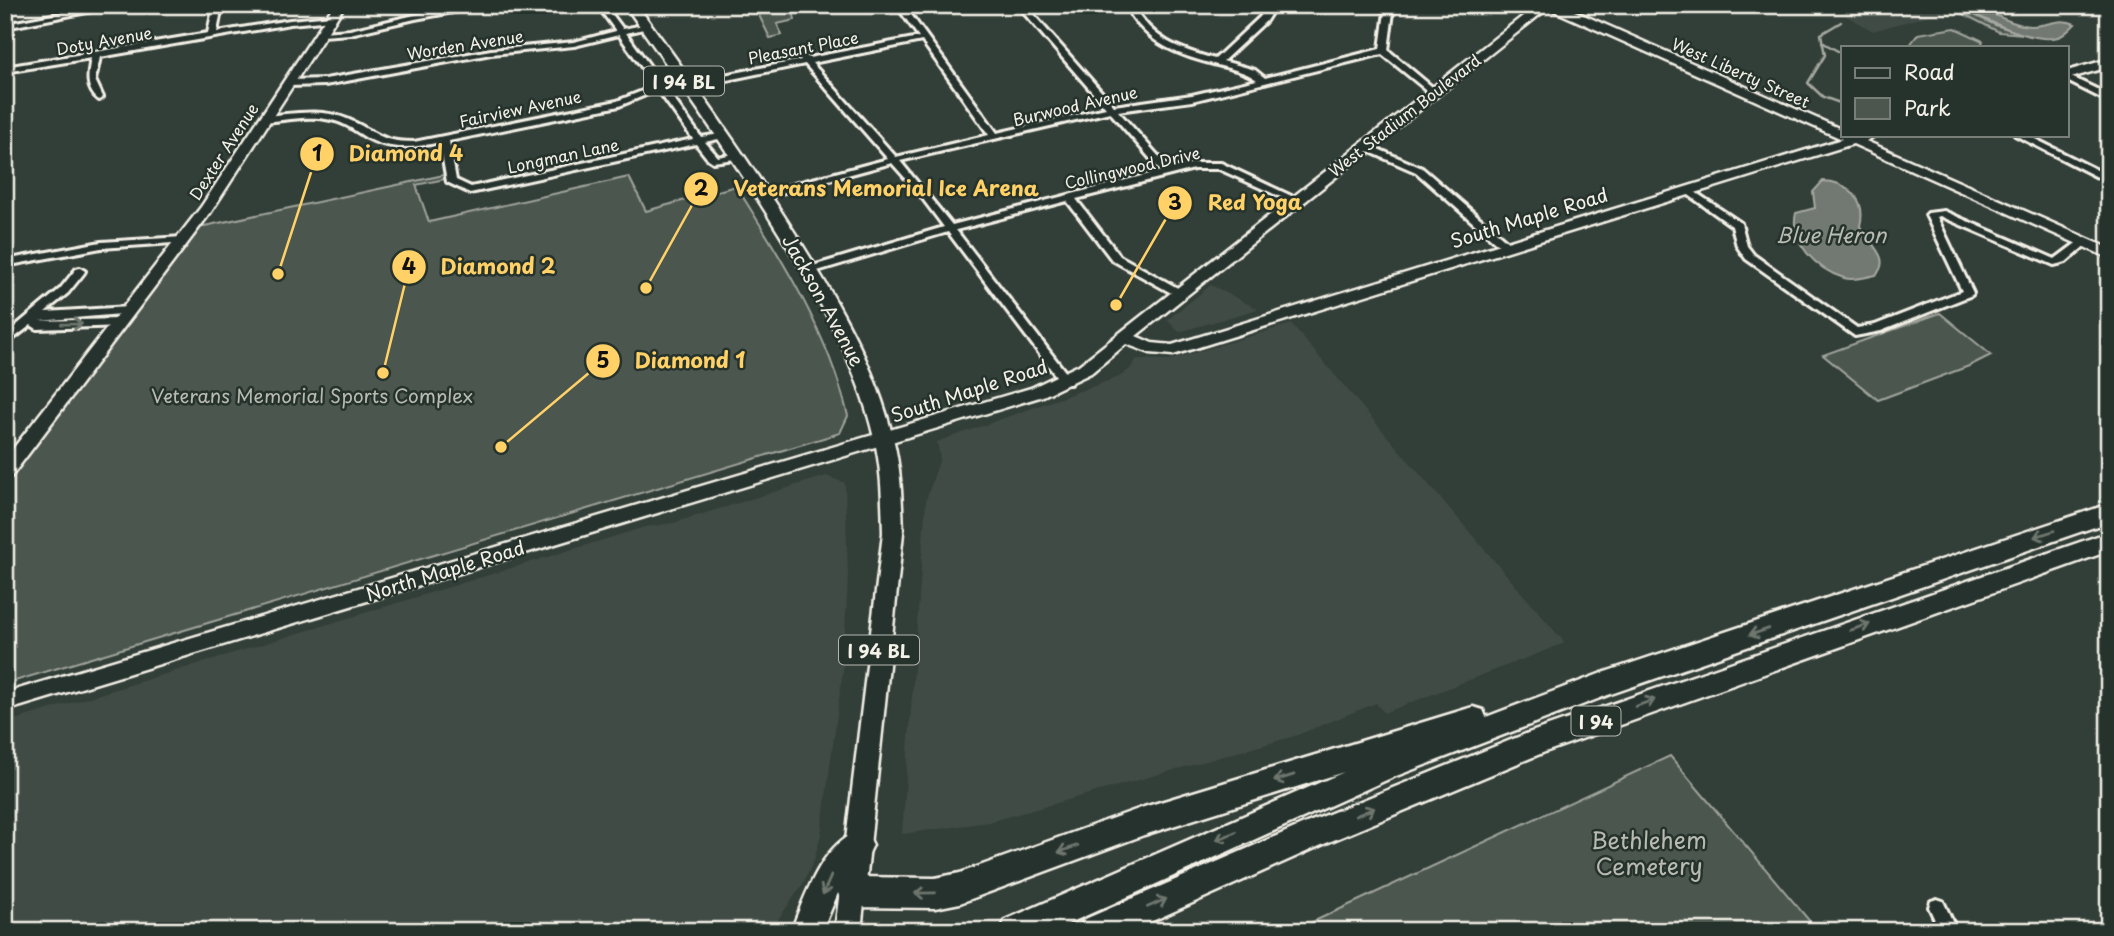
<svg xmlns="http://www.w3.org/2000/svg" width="2114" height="936" font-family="'Playpen Sans',sans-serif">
<rect width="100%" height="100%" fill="#323e38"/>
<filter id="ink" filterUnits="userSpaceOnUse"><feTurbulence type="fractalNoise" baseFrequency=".0143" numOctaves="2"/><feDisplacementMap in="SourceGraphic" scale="14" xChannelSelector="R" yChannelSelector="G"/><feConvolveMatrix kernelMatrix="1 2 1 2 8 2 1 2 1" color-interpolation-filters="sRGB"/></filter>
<g filter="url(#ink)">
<!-- built -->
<path fill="#404b44" d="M1827,5H1944L1952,9L1873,31Z
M1211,285L1258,309L1179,332L1167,320Z
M1291,324L1565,643L1384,713L1376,703L1295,736L989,822L902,834L926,500L940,458L937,442L1119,377L1130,369L1137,359L1170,360Z
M826,476L845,483L848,577L843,670L821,834L814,860L803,884L770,931H5V723L645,527L673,523Z"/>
<!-- green -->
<path fill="#4c564f" stroke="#a0a49c" stroke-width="2" d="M754,5H792L795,20L777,24L782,35L770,38Z
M1946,5H2001L2005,11L1998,13L1980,6L1968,12L1995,25L2024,34L1999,32Z
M1955,28L1983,41L1980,47H1916L1910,45L1918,34Z
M444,175L445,179L416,185L429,222L629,177L646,211L736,186C781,257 829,334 848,416L840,433L5,684V483L200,227Z
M1940,313L1991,355L1969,366L1878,400L1823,355Z
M1670,756L1818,931H1293Z"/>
<!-- water -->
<path fill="#727972" stroke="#a6a9a1" stroke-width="2" d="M1980,8C1996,15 2015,26 2032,26C2048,26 2060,17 2075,24C2071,28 2064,36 2058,37C2036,44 1990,22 1970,12Z
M1823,181C1848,182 1867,199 1860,226C1867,243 1893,257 1876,275C1866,277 1854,281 1844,278C1817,270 1789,242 1796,213L1815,208L1813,192Z"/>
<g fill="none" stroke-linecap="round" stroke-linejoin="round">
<!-- stream -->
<path stroke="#a6a9a1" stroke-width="2.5" d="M1841,22L1821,34L1825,55L1808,83L1823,97L1843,104
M1822,42L1843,54"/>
<!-- street casing -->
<g stroke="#f4f1e8" stroke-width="6">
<path id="street" d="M105,5H123L5,28V24Z
M214,5H222L217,32L290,20L332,16L336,18L332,20L290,24L100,57L95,80L103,97L99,100C85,89 88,74 91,58L5,72V67L208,33Z
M471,5H491L415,19L350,34L322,36L318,34L322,32L350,30L415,15Z
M597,5H605L623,29L648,24V28L626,33L701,137L727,133V137L705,142L718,157L739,153L742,154V158L713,162L707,158L696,144L470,193L447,182L440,142C414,148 390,151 365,137C354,130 344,122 331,120C310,115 286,120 265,122L261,119L265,116C292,114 321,108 347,119C376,131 378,142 414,142L617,101L655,86L619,35L574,46L491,54L325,85L289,86L285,83L289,80L325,79L491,50L574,42L616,31ZM658,90L693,139L471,187L456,180L449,141L619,106Z
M896,5H904L997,133L1106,108L1017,5H1025L1114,106L1192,95L1257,80C1246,72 1233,69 1221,66C1178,55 1148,46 1125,5H1133C1152,40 1178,49 1215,59L1260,17L1268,5H1276L1266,21L1223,61L1255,70L1265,78L1380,49L1385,12L1370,5H1382L1389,8L1394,5H1405L1393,12L1388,50L1437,91L1430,93L1382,54L1192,101L1118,111L1170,169L1194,163H1221L1300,200L1298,202H1292L1219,169H1194L1076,199L1120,256L1183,291L1184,293L1183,295H1175L1112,260L1067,201L956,230L1070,378L1072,381L1070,384H1062L948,232L814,272H806V268L944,227L917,191L892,163L766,197H760V193L888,159L805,64L688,88L684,85L688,82L801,60L797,55L801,53L809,58L919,37ZM922,41L989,135L896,157L812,63ZM1110,112L1161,171L952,225L900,161Z
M2067,75L2109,95V102L2067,81Z
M2015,135H2027L2109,176V183Z
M1364,143L1422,168L1510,244V248H1502L1416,172L1361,148L1359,146Z
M1689,188L1741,223L1747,246L1754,255L1857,328L1875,325L1962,291L1926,215L1928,213L1944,211L2055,259L2079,241H2087L2088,243L2066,262L2054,265L1940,216L1937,217L1973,293L1972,295L1881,331L1855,336L1746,259L1737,246L1732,226L1686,193L1684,191Z
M183,237L187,238V242L101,248L5,266V260L101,242Z
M80,268L85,271L84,273L68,293L45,312L129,307L133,309L134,311L133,313L39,321L119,319L123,320L124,323L123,326L37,329L31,325L5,345V335L60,289L76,269Z
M1937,899L1943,901L1957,931H1940L1929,907L1931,901Z"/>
</g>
<!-- secondary casing -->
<g stroke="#f4f1e8" stroke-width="5">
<path id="secondary" d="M334,5H345L211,212L11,477L5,478V459L201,207Z
M1537,5H1561L1843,130V135H1876L1866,141L2109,248V258L1853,144L1173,355L1150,353L1126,344L1091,373L1043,396L5,711V693L1031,388L1079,365ZM1548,8L1842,139L1172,345L1152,343L1136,336Z
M2109,59V67L2067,79V71Z"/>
</g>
<!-- primary casing -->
<g stroke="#f4f1e8" stroke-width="5">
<path id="primary" d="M625,5H637C692,80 745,155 795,233C835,297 875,363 893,438C901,469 902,501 903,533L861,931H835L883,533C882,501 882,469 874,438C857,364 820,299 780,235C732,156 678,81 625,5Z"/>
</g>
<!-- highway casing -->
<g stroke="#f4f1e8" stroke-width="5">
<path id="highway" d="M2109,504V522L1608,695L1391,778L1052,931H1001L1005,920L1344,772L1144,835L960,903L935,908L853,907L842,903L838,893L822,931H791C805,897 821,845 858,831L868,835L873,845L868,855L848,879L853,877L935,878L960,873L1144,807L1473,707L1483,710L1486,717L1602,673Z
M2109,532V551L1545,752L1324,844L1130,931H1079L1083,920L1304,824L1528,733Z"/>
</g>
<!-- street -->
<use href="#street" fill="#26332d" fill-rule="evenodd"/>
<!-- secondary -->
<use href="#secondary" fill="#26332d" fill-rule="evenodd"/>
<!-- primary -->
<use href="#primary" fill="#26332d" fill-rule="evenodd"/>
<!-- highway -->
<use href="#highway" fill="#26332d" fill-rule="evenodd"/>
</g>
<!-- one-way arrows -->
<defs><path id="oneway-shaft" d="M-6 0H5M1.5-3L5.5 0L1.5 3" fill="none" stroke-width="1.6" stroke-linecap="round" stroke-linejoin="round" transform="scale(1.75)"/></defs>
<g stroke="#6e766e">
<use href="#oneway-shaft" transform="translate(72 324) rotate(-1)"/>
<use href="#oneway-shaft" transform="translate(2044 534) rotate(162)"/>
<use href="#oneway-shaft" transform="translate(1860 627) rotate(-19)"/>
<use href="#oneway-shaft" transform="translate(1759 632) rotate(161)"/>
<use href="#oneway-shaft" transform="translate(1645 703) rotate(-20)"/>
<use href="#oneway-shaft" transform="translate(1284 778) rotate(163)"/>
<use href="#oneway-shaft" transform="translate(1365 812) rotate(-23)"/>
<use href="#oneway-shaft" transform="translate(1226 836) rotate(157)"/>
<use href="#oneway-shaft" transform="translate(1068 849) rotate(160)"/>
<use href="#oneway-shaft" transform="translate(827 885) rotate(114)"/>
<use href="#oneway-shaft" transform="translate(925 893) rotate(179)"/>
<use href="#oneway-shaft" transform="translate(1157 903) rotate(-24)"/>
</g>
</g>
<g text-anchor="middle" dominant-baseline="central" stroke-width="5" stroke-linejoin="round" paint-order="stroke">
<!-- far-street labels -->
<g font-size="16" fill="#f4f1e8" stroke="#26332d">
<text transform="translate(104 40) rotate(-10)">Doty Avenue</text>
<text transform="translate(465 44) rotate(-9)">Worden Avenue</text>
<text transform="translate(803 47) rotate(-11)">Pleasant Place</text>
<text transform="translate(1741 72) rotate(24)">West Liberty Street</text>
<text transform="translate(1075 105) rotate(-13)">Burwood Avenue</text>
<text transform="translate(520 108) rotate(-12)">Fairview Avenue</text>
<text transform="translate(1404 115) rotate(-38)">West Stadium Boulevard</text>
<text transform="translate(223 151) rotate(-57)">Dexter Avenue</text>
<text transform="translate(563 155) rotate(-12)">Longman Lane</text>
<text transform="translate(1132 167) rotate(-13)">Collingwood Drive</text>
</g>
<!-- shield labels -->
<g fill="#26332d" stroke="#b6b8b0" stroke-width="2">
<rect x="644" y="66.5" width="80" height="29" rx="5"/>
<rect x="839" y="635.5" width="80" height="29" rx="5"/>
<rect x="1571.5" y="706.5" width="49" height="29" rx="5"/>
</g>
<g font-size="18" font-weight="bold" fill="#f4f1e8">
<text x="684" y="81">I 94 BL</text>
<text x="879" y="650">I 94 BL</text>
<text x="1596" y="721">I 94</text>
</g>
<!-- street labels -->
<g font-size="19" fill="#f4f1e8" stroke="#26332d">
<text transform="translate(1529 217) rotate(-17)">South Maple Road</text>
<text transform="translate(824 300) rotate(61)">Jackson Avenue</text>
<text transform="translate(969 390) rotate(-18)">South Maple Road</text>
<text transform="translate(445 570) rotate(-17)">North Maple Road</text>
</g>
<!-- park labels -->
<g font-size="19" fill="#b9bbb2" stroke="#26332d">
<text x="312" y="395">Veterans Memorial Sports Complex</text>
</g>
<!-- water labels -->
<g font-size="21" font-style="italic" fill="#babbb3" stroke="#26332d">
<text x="1831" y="234">Blue Heron</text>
</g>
<!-- near-park labels -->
<g font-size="23" fill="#b9bbb2" stroke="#26332d">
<text x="1649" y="839">Bethlehem<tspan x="1649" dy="26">Cemetery</tspan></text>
</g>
</g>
<!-- callouts -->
<path fill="none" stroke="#ffd166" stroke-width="2.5" d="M278 274L317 154M646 288L701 189M1116 305L1175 203M383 373L409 267M501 447L603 361"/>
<g fill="#ffd166" stroke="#26332d" stroke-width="2.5">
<circle cx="278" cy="274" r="7"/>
<circle cx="646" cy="288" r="7"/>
<circle cx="1116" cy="305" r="7"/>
<circle cx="383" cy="373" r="7"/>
<circle cx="501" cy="447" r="7"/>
<circle cx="317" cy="154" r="18"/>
<circle cx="701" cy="189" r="18"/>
<circle cx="1175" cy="203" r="18"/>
<circle cx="409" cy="267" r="18"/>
<circle cx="603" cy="361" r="18"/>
</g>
<g font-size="21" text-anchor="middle" font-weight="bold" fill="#111">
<text x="317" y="161">1</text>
<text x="701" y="196">2</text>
<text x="1175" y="210">3</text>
<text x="409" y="274">4</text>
<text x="603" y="368">5</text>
</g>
<g font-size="21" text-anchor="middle" font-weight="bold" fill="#ffd166" stroke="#26332d" stroke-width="5" stroke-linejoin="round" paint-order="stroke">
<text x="406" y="161">Diamond 4</text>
<text x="886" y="196">Veterans Memorial Ice Arena</text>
<text x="1255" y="210">Red Yoga</text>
<text x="498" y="274">Diamond 2</text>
<text x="690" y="368">Diamond 1</text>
</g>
<!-- margin -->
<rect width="2114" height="936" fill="none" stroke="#26332d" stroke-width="28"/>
<rect x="14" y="14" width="2086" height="908" fill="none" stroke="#f4f1e8" stroke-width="2.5" filter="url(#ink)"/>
<!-- legend -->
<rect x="1841" y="46" width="228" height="91" fill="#26332d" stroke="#787f78" stroke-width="2"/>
<rect x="1855" y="68" width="35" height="10" fill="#26332d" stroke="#787f78" stroke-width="2"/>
<text x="1904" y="80" font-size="21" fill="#f4f1e8">Road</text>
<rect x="1855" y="98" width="35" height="21" fill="#4c564f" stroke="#787f78" stroke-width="2"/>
<text x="1904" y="116" font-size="21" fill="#f4f1e8">Park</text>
</svg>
